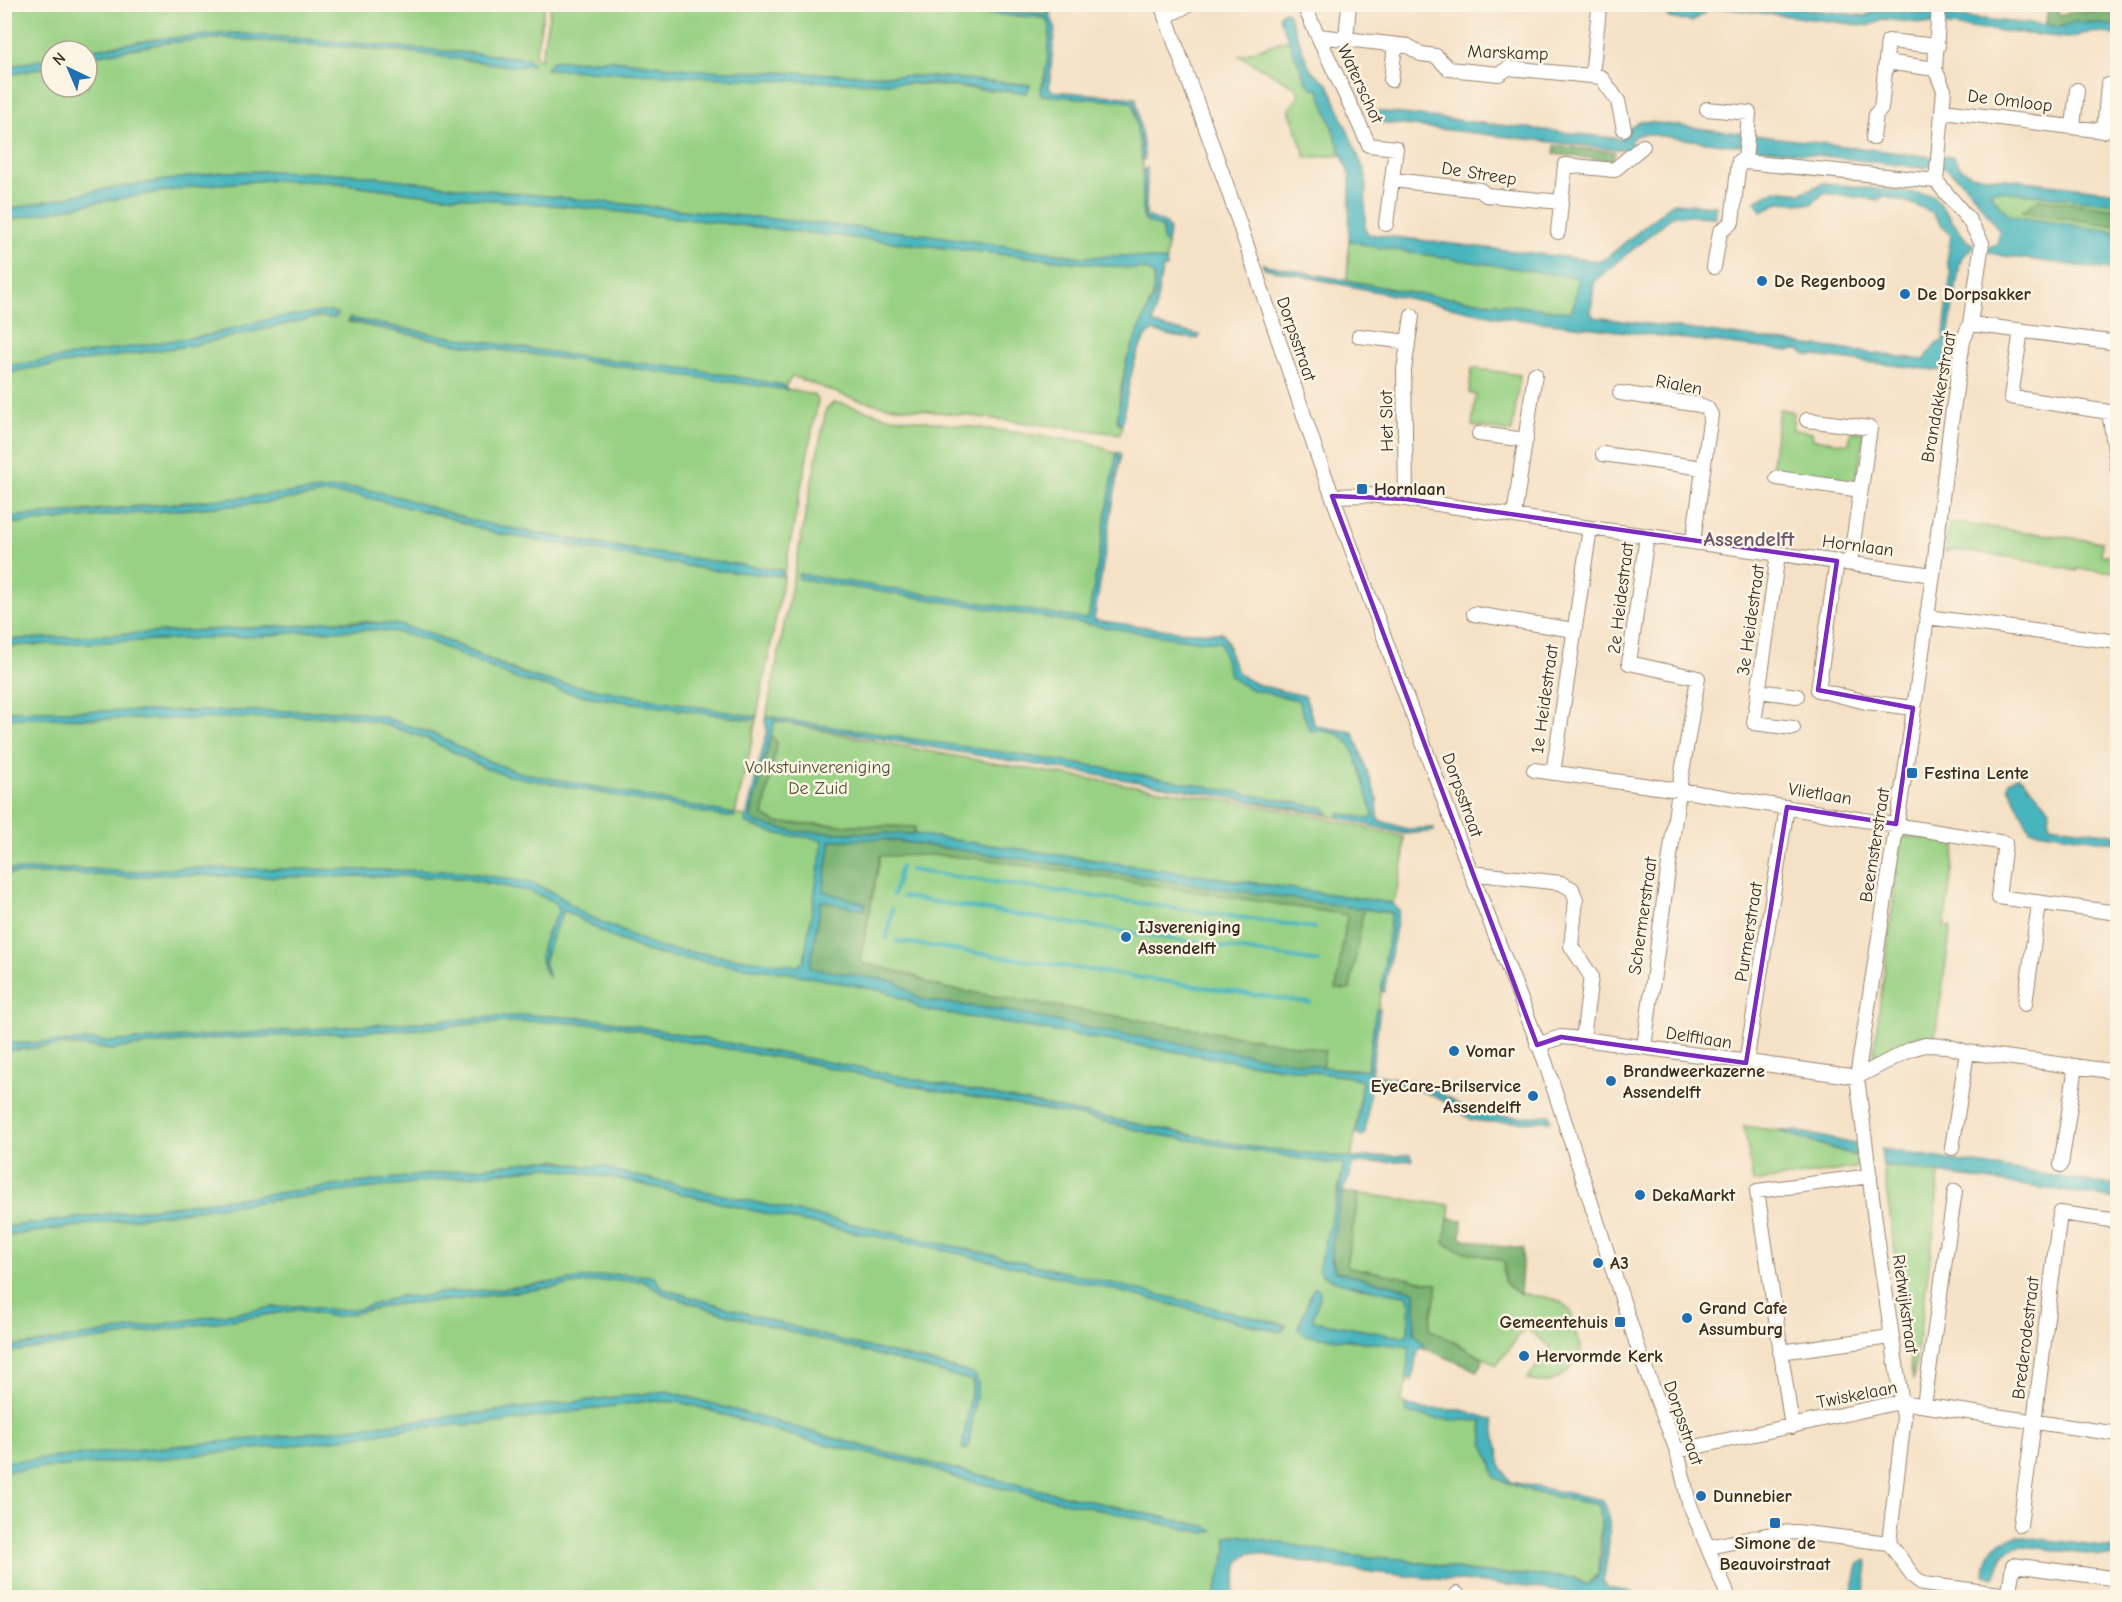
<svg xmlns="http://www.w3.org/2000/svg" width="2122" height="1602" font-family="'Comic Neue',sans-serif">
<rect width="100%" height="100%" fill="#fcf5e5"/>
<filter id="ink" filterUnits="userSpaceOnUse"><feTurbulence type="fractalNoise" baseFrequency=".0167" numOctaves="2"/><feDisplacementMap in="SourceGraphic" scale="12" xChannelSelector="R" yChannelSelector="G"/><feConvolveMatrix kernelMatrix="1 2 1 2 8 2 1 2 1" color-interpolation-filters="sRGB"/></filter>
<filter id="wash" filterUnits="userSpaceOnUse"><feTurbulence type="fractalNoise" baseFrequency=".008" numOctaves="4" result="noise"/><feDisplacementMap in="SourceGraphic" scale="24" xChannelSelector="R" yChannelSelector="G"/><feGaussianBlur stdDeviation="1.35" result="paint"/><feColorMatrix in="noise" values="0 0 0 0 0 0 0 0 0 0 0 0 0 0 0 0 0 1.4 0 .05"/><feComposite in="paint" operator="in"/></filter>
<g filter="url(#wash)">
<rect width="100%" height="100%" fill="#f5e1c6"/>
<!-- green -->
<path fill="#99d184" stroke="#6a7e51" stroke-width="1.5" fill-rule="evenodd" d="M859,4L1046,18C1047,21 1050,24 1050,27C1053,38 1045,80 1040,90L1131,102L1134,106L1143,171V217L1147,222L1162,227L1163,240L1167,245L1166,261L1126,256L1082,257L930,235L456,187L353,174L273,171L221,172L100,190L5,210V76L51,66V87H87V57L164,43L225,38L408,52L517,67L533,64L527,58L233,33L158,39L81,51H51V58L5,67V5H545L535,56L541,59L551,5ZM614,60L696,70L943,77L1030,85L1026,93C869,78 710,72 552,61Z
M901,5H1048V14Z
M1288,39L1306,81L1319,90L1343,155L1306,158L1289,109L1299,96L1296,87L1239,56Z
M268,180L331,182L412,193L576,207L1147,270L1154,275L1153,297L1127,359L1120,392L1118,423L1122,424L1120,434L880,405L848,397L792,376L785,387L782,385L698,370L583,357L438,335L349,318L348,322L451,343L787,389L814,395L818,400L817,406L784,574L780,570L678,557L481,523L396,496L357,488L5,517L4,376L20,370L194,345L318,317L335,318L338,315L279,317L209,335L5,367V221L93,203L197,186Z
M1994,190L2117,204V232L2012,216L2006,212L1992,196L1990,193Z
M1349,240L1369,246L1578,277L1574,305L1570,312L1417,294L1347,280Z
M1472,368L1520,375L1512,432L1472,426L1476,395L1469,393Z
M833,403H840L885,416L1089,442L1117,454L1089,615L1086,619L1168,631L1223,633C1232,645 1228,658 1235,669C1248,690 1283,692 1305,697L1315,726L1352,732L1376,800L1373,816L1370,819L1339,813V818L1147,782L930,747L818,726L786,723C871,741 956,757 1041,771C1163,791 1285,806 1404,837V858L1395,898L1392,903L914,834L915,827L777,823L763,815L777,743L771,735L776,717H767V713L826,410Z
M1779,409L1794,412L1792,430L1812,432L1813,439L1849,444L1851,431L1864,433L1856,483L1771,473Z
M324,494L356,495L379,500L443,516L494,533L711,570L784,576L751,746L735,814L746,816L745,820L831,840L809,968L660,948L586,915L556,894L532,883L457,871L180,868L126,872L91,869L5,870V718L174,719L348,716L377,722L428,739L483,767L662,800L518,772L478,757L439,736L383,717L353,711H5L4,646L261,636L311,631L377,630L397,632L427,640L516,679L580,695L752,720C685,707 616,697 550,681C508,671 471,649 431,634C396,621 345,617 309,625L5,640V524L263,503Z
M1949,522L2102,542L2101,555L2117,558V572L2077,569V571L2009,557L1954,550L1945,552Z
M1906,836L1956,842L1944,926L1951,927L1935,1037L1918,1036L1873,1058L1901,840Z
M884,839L1392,913L1381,992L1367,1070L1322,1067L1324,1050L944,988L929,984L915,976L862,963L860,960Z
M4,874H78L131,877L171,874L253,877L405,876L462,878L529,891L553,901L559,910C544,940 537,942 548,976L544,962L552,936L564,910L612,937L649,952L673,957L789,973L884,991L910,1001L920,1009L1220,1059L1356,1078L1362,1081L1356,1130L1351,1158L1251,1147L874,1071L600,1019L528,1015L108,1042L96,1040L5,1044Z
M536,1021L614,1025L688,1042L799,1061L912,1086L1084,1117L1154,1134L1327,1163H1344L1334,1209L1323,1276L1360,1288L1408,1295L1410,1304L1408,1333L1405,1336H1395L1313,1321V1314L1320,1298L1309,1301L1303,1319L1299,1323L1305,1335L1410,1347L1406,1377L1408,1379L1401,1401L1405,1405L1406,1413L1482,1421L1483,1442L1491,1461L1495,1478L1536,1493L1599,1505L1601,1519L1599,1573L1586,1585L1575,1578L1473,1572L1403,1559L1353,1556L1238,1535L1226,1536L1227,1550L1214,1598L5,1597V1471L166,1458L313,1443L420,1427L496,1423L647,1401L678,1402L696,1406L810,1441L921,1465L960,1479L1205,1533L1213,1531L1207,1527L1036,1489L865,1447L667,1391L283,1436L5,1462L4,1353L298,1310L335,1317L397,1304L451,1300L611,1280L643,1281L664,1294L719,1312L973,1381L962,1449L972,1417L978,1382L972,1373L839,1340L670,1291L662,1288L653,1276L617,1274L501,1289L438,1293L420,1297L401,1296L359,1309L334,1310L301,1306L275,1307L5,1348V1236L225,1206L544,1167L620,1179L784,1218L935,1248L1111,1289L1279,1332L1286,1326L997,1256L614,1171L604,1166H585L555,1160L502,1165L5,1227V1051L62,1045L93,1047L111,1050L128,1047L211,1039L421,1029L484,1023Z
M1744,1126L1779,1131L1856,1156L1858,1166L1855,1168L1753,1182Z
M1883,1165L1939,1172L1935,1222L1913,1381Z
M1359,1194L1450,1205L1445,1244L1458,1250L1501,1260L1504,1262C1504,1269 1501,1279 1506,1284C1523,1303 1555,1289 1569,1310C1575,1319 1573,1328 1577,1337C1578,1339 1581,1342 1581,1345C1583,1357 1568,1372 1558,1378C1548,1384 1538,1383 1527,1379L1551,1347L1525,1328L1497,1365L1429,1329L1437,1284L1349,1267L1346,1265Z"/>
<!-- forest -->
<path fill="#7ab372" stroke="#5a6e48" stroke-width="1.5" d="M2048,5H2056V9L2060,15L2076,10L2098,13L2108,7L2112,14L2117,16V26C2106,25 2095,23 2083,22C2070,22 2058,32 2046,23Z
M1555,146L1615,152L1612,161L1554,154Z
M2039,199L2117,209V226L2022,212Z
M771,735L777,743L763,815L777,823L915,827L914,834L797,832L757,823L750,817Z
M874,838L1364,907L1350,990L1336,989L1347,915L983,859L937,855L880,856L860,960L862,963L915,976L929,984L944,988L1325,1050L1322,1067L1097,1030L1008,1011L922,1000L896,982L809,968L821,901L864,910L866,904L823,891L831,840Z
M1342,1192L1359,1194L1346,1265L1349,1267L1438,1284L1429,1329L1483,1358L1478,1371L1421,1347L1424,1343L1414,1333L1415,1293L1408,1289L1336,1272C1326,1246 1336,1219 1342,1192Z
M1448,1218L1462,1220L1461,1238L1497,1246L1523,1249L1520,1294C1501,1281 1504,1284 1504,1262L1501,1260L1458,1250L1444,1243Z"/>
<!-- water -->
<path fill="#46b5be" stroke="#40706e" stroke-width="1.5" d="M1767,4L1865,16L1879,9L2043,25L2046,23L2051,26L2062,27L2074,22H2081L2117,26V35C2108,34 2097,31 2087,33C2080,34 2076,38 2068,38L1882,19L1869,26L1721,8L1708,10L1692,22L1669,18L1661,8L1626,5Z
M859,5H901L1047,14L1048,5H1050V15L1055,27L1049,87L1053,91L1136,98L1145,159L1142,160L1134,106L1131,102L1041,95L1040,90L1044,81L1047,64L1050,27L1046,18Z
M1285,11L1288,13L1310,69L1328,84L1364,170L1366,176L1365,229L1368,234L1598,261L1605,259L1673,203L1716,206L1715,217L1674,215L1596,280L1594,284L1591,313L1594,317L1924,360L1936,344L1943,341L1951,273L1947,261L1951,236L1931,212L1911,203L1882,196L1879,200L1824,193L1811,204L1779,202L1762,212L1755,201L1775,190L1801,193L1824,183L1933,195L1967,241L1973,244L1971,251L1965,254L1960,262L1946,350L1947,357L1943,371L1806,355L1798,350L1789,351L1498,317L1264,268L1262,264L1417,294L1570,312L1574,305L1578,278L1369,246L1349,240L1350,177L1319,90L1312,88L1306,81L1279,17L1281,13Z
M233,33L527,58L533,64L517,67L408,52L225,38L164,43L87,57V51H81L158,39Z
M51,58V66L5,76V67Z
M614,60L696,70L943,77L1030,85L1027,93L929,84L761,80L546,69L552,61Z
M1377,111L1622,139L1624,132L1641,121L1932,157L1952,156L1960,167L1971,175L2117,192V204L1994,190L1990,193L2006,212L2012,216L2117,232V271L2004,256L1988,252L1989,247L1997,244L2000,232C1986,213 1958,164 1932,165C1929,165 1926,167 1923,168L1758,148L1753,145H1730L1646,134L1637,135L1631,140L1634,150L1603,148L1379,122L1373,113Z
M1147,168L1146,216L1165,223L1169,230L1167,245L1163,241L1162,227L1147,222L1143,217V171Z
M273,171L353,174L456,187L930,235L1082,257L1126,256L1166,261L1167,268L1162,269L1153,323L1163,327L1200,335L1198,339L1176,337L1152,331C1136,341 1128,387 1125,405C1124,412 1124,418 1122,424L1117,420L1127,359L1153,297L1154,275L1147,270L576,207L412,193L331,182L268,180L197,186L93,203L5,221V210L100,190L221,172Z
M330,311L338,314L335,318L318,317L194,345L20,370L5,376V367L13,365L209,335L279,317Z
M349,318L438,335L583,357L698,370L782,385L789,390L451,343L348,321Z
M1117,452L1121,454L1094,620L1184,632L1223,633C1229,645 1230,659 1236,669C1246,687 1287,691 1305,696L1315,726L1352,732L1354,734L1377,799L1378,820L1407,829L1434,828V831L1405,834L1339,818V813L1370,819L1373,816C1371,805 1367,794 1364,784C1354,751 1352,728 1310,731L1298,700L1253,690L1239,683L1229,674L1220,642L1187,640L799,579L798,574L1085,619L1089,615Z
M343,488C392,488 437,513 484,523C582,544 681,557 781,570L784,576L711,570L494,533L443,516L356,495L324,494L263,503L5,524V517H8L83,512Z
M326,621L395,624L430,633L514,671L549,681L757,717L752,720L580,695L516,679L427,640L397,632L377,630L311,631L261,636L5,646V640L309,625Z
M5,711H353L383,717L439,736L478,757L518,772L735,814L734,817H726L506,775L483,767L428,739L377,722L348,716L174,719L5,718Z
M767,717L1093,766L1325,808L1329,814L775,721L750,817L757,823L797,832L914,834L1392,903L1399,910L1384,992H1381L1391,913L884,839L831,840L823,891L866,904L864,910L821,901L810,968L896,982L922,1000L1008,1011L1097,1030L1345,1070H1367L1376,1009H1380L1371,1074L1418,1082L1442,1094L1472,1113L1519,1117L1550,1115L1551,1121L1490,1122L1472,1120L1442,1100L1412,1087L1371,1080L1365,1133L1362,1136L1356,1133L1362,1081L1356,1078L1220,1059L920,1009L910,1001L884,991L789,973L673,957L649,952L612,937L564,910L552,936L544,962L549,978C531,955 548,932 559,910L553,901L529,891L462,878L405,876L253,877L171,874L131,877L78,874H5V870L91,869L126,872L180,868L457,871L532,883L556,894L586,915L660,948L798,966L804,960L823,841C812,836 802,837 791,836C774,834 760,830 745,822L767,732L765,719Z
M2018,776L2024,780L2050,809L2048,818L2050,825L2117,835V843L2030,830L2008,786L2009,781Z
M528,1015L600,1019L874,1071L1251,1147L1351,1158L1411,1155L1413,1160L1352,1164L1350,1176L1342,1192L1331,1248V1259L1336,1272L1408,1289L1415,1293L1414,1333L1424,1343L1418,1350L1412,1380L1406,1378L1410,1347L1305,1335L1298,1329L1313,1289L1316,1287L1320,1291C1320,1302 1313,1311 1313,1321L1395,1336H1405L1408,1333L1410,1304L1407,1295C1385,1291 1331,1286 1318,1270L1341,1182L1344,1163H1327L1154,1134L1084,1117L912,1086L799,1061L688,1042L614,1025L536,1021L484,1023L421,1029L211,1039L128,1047L111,1050L93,1047L62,1045L5,1051V1044L96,1040L108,1042Z
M1779,1131H1796L1855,1144L1856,1156Z
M1881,1149L2117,1186V1199L1883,1165Z
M543,1160L585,1166H604L614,1171L997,1256L1286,1325L1280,1332L1111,1289L935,1248L784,1218L620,1179L544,1167L225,1206L5,1236V1227Z
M617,1274L653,1276L662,1288L670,1291L839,1340L972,1373L976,1376L978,1382L969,1444L966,1450L962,1449L973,1381L719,1312L664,1294L643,1281L611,1280L451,1300L397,1304L335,1317L298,1310L5,1353V1348L275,1307L301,1306L334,1310L359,1309L401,1296L421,1297L438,1293L501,1289Z
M667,1391L865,1447L1036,1489L1207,1527L1213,1531L1205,1533L960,1479L921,1465L810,1441L696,1406L678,1402L647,1401L496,1423L420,1427L313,1443L166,1458L5,1471V1462L283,1436Z
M1405,1405L1421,1409L1463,1410L1493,1420L1501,1467L1511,1482L1603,1500C1615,1523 1607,1557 1603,1582L1608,1588L1633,1592L1632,1597H1592L1530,1587L1416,1577L1338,1568L1250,1552L1239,1562L1232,1597H1214L1227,1550L1226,1536L1238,1535L1353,1556L1402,1559L1473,1572L1575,1578L1586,1585C1592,1581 1598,1578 1599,1572C1604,1554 1602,1523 1599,1505L1536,1493L1495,1478L1491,1461L1483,1442L1482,1421L1437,1419L1406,1413Z
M2018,1536L2117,1549V1558L2024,1546C2003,1547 2001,1559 1994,1577L1985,1575C1987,1551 1993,1541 2018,1536Z
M1867,1560L1868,1566L1863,1597H1852L1858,1564Z"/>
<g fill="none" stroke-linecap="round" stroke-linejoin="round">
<!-- stream -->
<path stroke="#46b5be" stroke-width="4" d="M910,870L1314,928
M893,895L901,867
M903,897L1319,962
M887,938L892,909
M896,941L1310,1003"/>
</g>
</g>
<g filter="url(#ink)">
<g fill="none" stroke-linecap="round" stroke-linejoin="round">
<!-- minor casing -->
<g stroke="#988672" stroke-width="16">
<path id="minor" d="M1161,4L1225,181L1318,457L1471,873L1545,1061L1642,1360L1677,1451L1689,1503L1729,1598
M1303,4L1369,145L1396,148L1386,224
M1165,17L1190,4
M1318,36L1408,46L1421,54L1436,56L1449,69L1499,74L1509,68L1601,77L1618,101L1624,129
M1346,40L1349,4
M1886,62L1935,69
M1592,76L1599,9
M1391,80L1395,45
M1707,109L1749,113L1745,162L1739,161L1732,222L1720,232L1714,267
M1943,111L2104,131L2108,85L2118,86
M2073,127L2077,90
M1873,138L1876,114L1881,109L1888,41L1938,46
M1745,162L1936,181L1969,220L1982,243L1970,324L1963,341L1950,430L1933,575
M1393,180L1480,190L1486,195L1561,202
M1936,181L1944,90L1935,69L1939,4
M1558,232L1565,165L1614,170L1643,146
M1970,324L2118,343
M2021,330L2011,397L2109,412L2118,471
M1359,336L1408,342
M1620,393L1700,405L1707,408L1711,415L1693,541
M1807,420L1870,428L1850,563
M1479,434L1526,440
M1603,454L1703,468
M1777,478L1861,490
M1332,496L1368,495L1406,499L1590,528L1933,575L1905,772L1857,1077L1877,1236L1904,1418L1889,1543
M1406,499L1404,370L1412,316
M1514,516L1535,374
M1778,554L1754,723L1793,728
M1837,561L1818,690L1866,702L1913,708
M1474,614L1574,630
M1927,617L2118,642
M1758,691L1797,696
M1534,770L1679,790L2005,843L1998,897L2118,913
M1553,773L1590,528
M1471,873L1561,883L1572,889L1576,900L1571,946L1591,976L1583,1039
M2025,1004L2039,904
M1537,1045L1561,1037L1583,1039L1857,1077L1911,1049L1925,1045L1947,1046L1967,1052L2118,1072
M1644,1047L1679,790L1698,678L1629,663L1647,536
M1746,1063L1787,807
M1952,1148L1967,1052
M2061,1165L2076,1066
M1780,1352L1891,1337
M1924,1405L1955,1191
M1792,1427L1757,1191L1870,1176
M1677,1451L1900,1402L2118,1434
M2020,1525L2034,1422L2060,1213L2118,1221
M1709,1547L1776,1533L1796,1532L1889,1543L1914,1577L1923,1584L2009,1595
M1457,1598V1594
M2008,1598L2013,1565L2118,1579"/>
</g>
<!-- minor -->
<use href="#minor" stroke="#fff" stroke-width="14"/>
</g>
</g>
<!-- marked area -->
<path fill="none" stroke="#7b2cbf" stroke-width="4.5" stroke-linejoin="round" d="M1332,496L1406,499L1837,561L1818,690L1913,708L1896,824L1787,807L1746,1063L1561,1037L1537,1045Z"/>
<!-- markers -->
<g fill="#1f6fb2" stroke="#fcf5e5" stroke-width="2">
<circle cx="1762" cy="281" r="6"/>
<circle cx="1905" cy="294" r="6"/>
<rect x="1356" y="483" width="12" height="12" rx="3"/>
<rect x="1906" y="767" width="12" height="12" rx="3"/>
<circle cx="1126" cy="937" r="6"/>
<circle cx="1454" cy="1051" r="6"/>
<circle cx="1611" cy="1081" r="6"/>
<circle cx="1533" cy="1096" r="6"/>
<circle cx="1640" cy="1195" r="6"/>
<circle cx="1598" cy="1263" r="6"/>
<circle cx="1687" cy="1318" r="6"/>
<rect x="1614" y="1316" width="12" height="12" rx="3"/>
<circle cx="1524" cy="1356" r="6"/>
<circle cx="1701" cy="1496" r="6"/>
<rect x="1769" y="1517" width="12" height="12" rx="3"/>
</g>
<g text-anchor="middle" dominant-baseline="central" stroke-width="5" stroke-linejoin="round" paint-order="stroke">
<!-- street labels -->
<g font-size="18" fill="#3b2a1e" stroke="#fcf5e5">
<text transform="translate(1508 53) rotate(2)">Marskamp</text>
<text transform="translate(1360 84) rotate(65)">Waterschot</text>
<text transform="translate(2010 101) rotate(7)">De Omloop</text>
<text transform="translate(1479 174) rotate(9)">De Streep</text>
<text transform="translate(1296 339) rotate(71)">Dorpsstraat</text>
<text transform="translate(1679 385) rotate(11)">Rialen</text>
<text transform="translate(1939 397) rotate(-80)">Brandakkerstraat</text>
<text transform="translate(1387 421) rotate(-91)">Het Slot</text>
<text transform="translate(1858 546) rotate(8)">Hornlaan</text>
<text transform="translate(1621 598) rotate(-83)">2e Heidestraat</text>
<text transform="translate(1751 620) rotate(-82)">3e Heidestraat</text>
<text transform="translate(1545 699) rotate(-82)">1e Heidestraat</text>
<text transform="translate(1820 794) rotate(9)">Vlietlaan</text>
<text transform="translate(1462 795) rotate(70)">Dorpsstraat</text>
<text transform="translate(1875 845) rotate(-81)">Beemsterstraat</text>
<text transform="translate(1643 916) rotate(-82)">Schermerstraat</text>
<text transform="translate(1749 932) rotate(-81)">Purmerstraat</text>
<text transform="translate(1699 1038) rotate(9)">Delftlaan</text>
<text transform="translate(1905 1304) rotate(82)">Rietwijkstraat</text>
<text transform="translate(2026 1338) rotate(-83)">Brederodestraat</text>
<text transform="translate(1857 1395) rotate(-11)">Twiskelaan</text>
<text transform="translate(1683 1423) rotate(71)">Dorpsstraat</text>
</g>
<!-- poi labels -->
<g font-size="18" font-weight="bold" fill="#3b2a1e" stroke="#fcf5e5" text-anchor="start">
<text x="1774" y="281">De Regenboog</text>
<text x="1917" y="294">De Dorpsakker</text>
<text x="1374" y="489">Hornlaan</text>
<text x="1924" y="773">Festina Lente</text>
<text x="1138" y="927">IJsvereniging<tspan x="1138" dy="21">Assendelft</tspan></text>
<text x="1466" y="1051">Vomar</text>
<text x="1623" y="1071">Brandweerkazerne<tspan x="1623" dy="21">Assendelft</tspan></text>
<text x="1521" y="1086" text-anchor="end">EyeCare-Brilservice<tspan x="1521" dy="21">Assendelft</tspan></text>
<text x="1652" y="1195">DekaMarkt</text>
<text x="1610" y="1263">A3</text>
<text x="1699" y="1308">Grand Cafe<tspan x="1699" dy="21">Assumburg</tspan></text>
<text x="1608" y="1322" text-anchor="end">Gemeentehuis</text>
<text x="1536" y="1356">Hervormde Kerk</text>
<text x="1713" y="1496">Dunnebier</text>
<text x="1775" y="1543" text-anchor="middle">Simone de<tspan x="1775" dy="21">Beauvoirstraat</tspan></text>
</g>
<!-- park labels -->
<g font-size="18" fill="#525438" stroke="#fcf5e5">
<text x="818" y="767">Volkstuinvereniging<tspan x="818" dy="21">De Zuid</tspan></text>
</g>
<!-- quarter labels -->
<g font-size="21" font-weight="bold" fill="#6c5668" stroke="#fcf5e5">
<text x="1749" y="539">Assendelft</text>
</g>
</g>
<!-- margin -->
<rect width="2122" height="1602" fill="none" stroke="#fcf5e5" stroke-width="24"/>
<!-- north arrow -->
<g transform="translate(69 69) rotate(316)"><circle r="28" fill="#fcf5e5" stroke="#afa495" stroke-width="1.5"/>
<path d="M0-4.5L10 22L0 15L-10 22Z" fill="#1f6fb2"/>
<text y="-9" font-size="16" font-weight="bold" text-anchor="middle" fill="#3b2a1e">N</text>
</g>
</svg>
